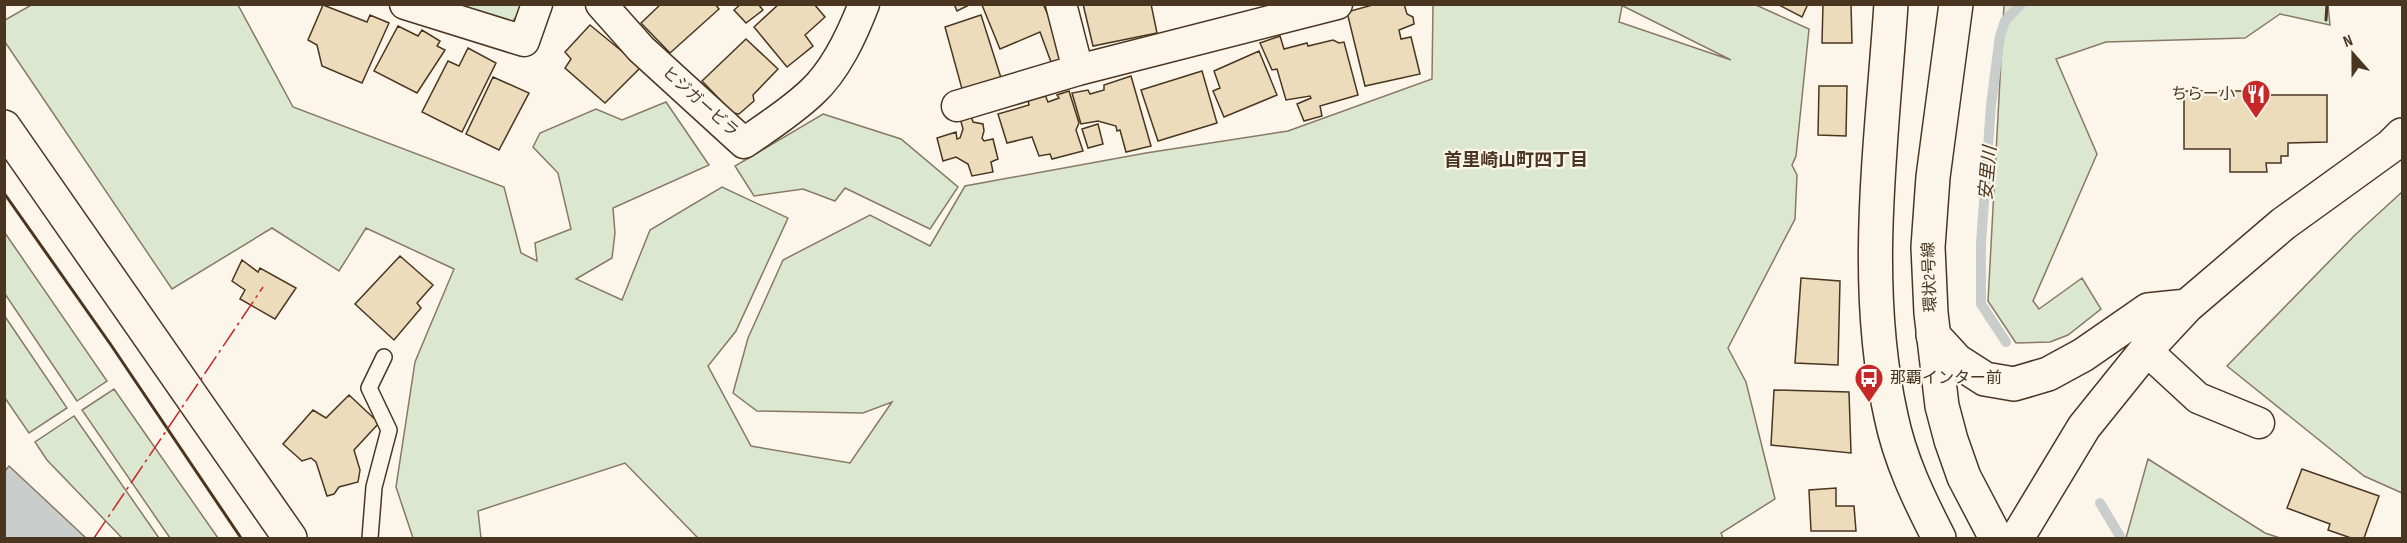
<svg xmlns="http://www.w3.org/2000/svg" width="2407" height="543" font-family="'Sofia Sans Condensed','Noto Sans JP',sans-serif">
<rect width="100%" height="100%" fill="#fbf6e9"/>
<!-- green -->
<path fill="#dce7d0" stroke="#887966" stroke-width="1.5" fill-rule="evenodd" d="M33,4L238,5L293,107L504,187L521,253L537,261L535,243L571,229L558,173L533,147L540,133L596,109L622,120L666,102L709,165L613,208L615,233L612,258L576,279L622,300L650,230L722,187L788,218L736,331L708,366L751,446L850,463L892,402L863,413L757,411L733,393L748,338L783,260L870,215L930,246L965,186L1146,153L1288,131L1432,79L1433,5H1756L1809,29L1796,156L1792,165L1797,175L1795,219L1728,348L1746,382L1775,499L1721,533L1723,538H698L625,463L478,511L481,538H413L396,487L415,362L454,269L366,228L339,271L272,228L172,289L5,42V20ZM1622,6H1623L1731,60L1619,22Z
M451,5H525L509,26Z
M2004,5H2328L2330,25L2280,14L2245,38L2106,42L2056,59L2097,154L2033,301L2039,309L2082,278L2101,309L2068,335L2050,342L2016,343L1988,301Z
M823,114L901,139L958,187L930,229L845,188L835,201L803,189L754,196L735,166Z
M2402,192V493L2364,476L2227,366L2355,235Z
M5,233L107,381L77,401L5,294Z
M4,315L67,408L29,433L5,398Z
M114,389L218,538H170L82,410Z
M74,416L159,538H122L47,460L35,442Z
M2148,459L2265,533L2280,538H2126Z"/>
<!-- water -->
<path fill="#c9cecd" stroke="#887966" stroke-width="1.5" d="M9,466L86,538H5V471Z"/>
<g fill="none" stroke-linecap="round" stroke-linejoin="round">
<!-- stream -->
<path stroke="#c9cecd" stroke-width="10" d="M2006,342L1981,304V243L1991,105L2000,36L2005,21L2021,4
M2100,503L2121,538"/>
</g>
<!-- building -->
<path fill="#ecdcbc" stroke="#4a3520" stroke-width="1.5" d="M661,4H715L719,9L670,53L641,23Z
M741,4H758L763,10L746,23L734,10Z
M779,4H814L825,17L805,35L813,46L787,67L754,27Z
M954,4H971L957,11Z
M1043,4L1053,26L1062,59L1051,62L1040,32L1000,49L982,5Z
M1083,4H1151L1157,33L1093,46Z
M1376,4H1404L1407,14L1413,17L1414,24L1399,30L1401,39L1411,37L1420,74L1365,86L1347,12Z
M1777,4H1808L1802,17Z
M1823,4H1851L1852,43H1822Z
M323,5L367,22L370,15L389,23L362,83L322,66L317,45L308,40Z
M981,15L1002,81L962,89L945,27Z
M590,25L641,67L605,103L565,68L571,59L565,52Z
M398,26L418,36L422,30L440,41L437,46L445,50L417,93L374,71Z
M1280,36L1284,49L1307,43L1308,46L1333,40L1339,43L1344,42L1358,95L1320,106L1322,116L1304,121L1297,104L1311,98L1310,96L1286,100L1277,69L1272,70L1260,43Z
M746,39L778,69L753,95L754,101L739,114L733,113L702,81Z
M468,48L496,63L462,132L422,112L448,61L459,66Z
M1259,51L1277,95L1224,117L1213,91L1220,88L1214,71Z
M1202,71L1217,123L1158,141L1141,90Z
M1131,76L1151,146L1126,152L1120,130L1117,131L1116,126L1098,121L1081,124L1072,93L1088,90L1090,94L1104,90V85Z
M493,77L529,93L499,150L466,134Z
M1819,86H1847L1846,136L1818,135Z
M1069,91L1079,123L1076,130L1083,151L1052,159L1050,154L1039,156L1032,137L1007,143L998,114L1029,105L1028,100L1045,95L1048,102L1059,98L1057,95Z
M2184,91H2252V95H2327V142L2288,143V156H2281V163H2266L2267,172H2230V149H2184Z
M971,115L973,122L983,124L984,131L982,138L984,141L993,139L998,159L991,162L993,172L972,176L968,164L956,157L943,161L937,138L956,132L957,139L960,138L963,129L960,118Z
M1098,124L1103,144L1088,148L1082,129Z
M400,256L433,285L417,303L421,308L394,340L355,304Z
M242,260L258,272L260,268L296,288L275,319L240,299L245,290L232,281Z
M1801,278L1840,281L1838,365L1795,363Z
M1774,390L1849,392L1851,453L1771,445Z
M349,395L379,423L354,450L360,470L358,482L339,487L334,494L327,496L316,462L311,458L302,461L283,444L313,410L326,418Z
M2302,469L2379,496L2364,538H2351L2328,530L2330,524L2287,508Z
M1836,488V506H1854L1856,531H1811L1809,490Z"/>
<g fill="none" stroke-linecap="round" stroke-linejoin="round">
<!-- lane casing -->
<g stroke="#4a3520" stroke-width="18">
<path id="lane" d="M370,538L374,487L389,430L369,388L384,357"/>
</g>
<!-- street casing -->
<g stroke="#4a3520" stroke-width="33">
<path id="street" d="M405,4L524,41L537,4
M601,4L641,49L744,143C767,127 791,112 812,92C836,70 852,35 864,4
M1061,4L1078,70L1337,4
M957,106L1078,70
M2146,350L2198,398L2259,423"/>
</g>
<!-- secondary casing -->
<g stroke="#4a3520" stroke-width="36">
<path id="secondary" d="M4,127L290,538
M1933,335L1957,361L1985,379L2014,384L2048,374L2083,355L2148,310L2187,306
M2017,538L2084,427L2146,350L2187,306L2283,224L2391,146L2402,135"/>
</g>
<!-- primary casing -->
<g stroke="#4a3520" stroke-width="36">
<path id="primary" d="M1891,4C1882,141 1861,282 1891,416C1900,460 1919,499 1939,538
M1956,4L1933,177L1928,247L1931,313L1942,406L1951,440L1964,477L1996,538"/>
</g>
<!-- lane -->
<use href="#lane" stroke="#fbf6e9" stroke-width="15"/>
<!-- street -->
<use href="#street" stroke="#fbf6e9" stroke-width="30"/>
<!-- secondary -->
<use href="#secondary" stroke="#fbf6e9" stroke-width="33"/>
<!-- primary -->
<use href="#primary" stroke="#fbf6e9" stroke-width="33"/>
<!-- wall -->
<path stroke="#4a3520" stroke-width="3" d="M2326,20L2327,4
M4,193L111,345L241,538"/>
<!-- power -->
<path stroke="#c62828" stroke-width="1.5" stroke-dasharray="21 4.5 3 4.5" stroke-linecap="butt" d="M94,538L263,287"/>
</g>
<!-- icons -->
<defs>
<g id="restaurant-pin" transform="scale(1.5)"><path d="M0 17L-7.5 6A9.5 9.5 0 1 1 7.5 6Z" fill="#c62828" stroke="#fbf6e9"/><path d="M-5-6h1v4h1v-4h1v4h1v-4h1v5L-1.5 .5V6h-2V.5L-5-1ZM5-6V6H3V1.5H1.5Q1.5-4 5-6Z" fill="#fff"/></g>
<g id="bus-pin" transform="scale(1.5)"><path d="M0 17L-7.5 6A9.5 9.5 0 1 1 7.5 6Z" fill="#c62828" stroke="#fbf6e9"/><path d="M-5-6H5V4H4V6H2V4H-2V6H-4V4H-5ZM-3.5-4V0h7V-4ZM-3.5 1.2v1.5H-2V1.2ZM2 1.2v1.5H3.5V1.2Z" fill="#fff"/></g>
</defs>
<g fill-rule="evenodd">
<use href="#restaurant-pin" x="2256" y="94"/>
<use href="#bus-pin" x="1869" y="378"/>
</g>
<g text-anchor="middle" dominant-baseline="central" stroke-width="4.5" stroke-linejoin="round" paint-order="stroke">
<!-- poi labels -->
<g font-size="16" fill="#4a3520" stroke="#fbf6e9" text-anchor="end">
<text x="2235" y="94">ちらー小</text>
<text x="1890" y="378" text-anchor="start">那覇インター前</text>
</g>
<!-- street labels -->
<g font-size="16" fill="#4a3520" stroke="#fbf6e9">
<text transform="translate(700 102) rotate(42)">ヒジガービラ</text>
<text transform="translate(1930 277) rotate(-92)">環状2号線</text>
</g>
<!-- neighbourhood labels -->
<g font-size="18" font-weight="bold" fill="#4a3520" stroke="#fbf6e9">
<text x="1516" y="160">首里崎山町四丁目</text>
</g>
<!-- water labels -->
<g font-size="18" font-style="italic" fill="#4a3520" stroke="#fbf6e9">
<text transform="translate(1988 173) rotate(-85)">安里川</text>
</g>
</g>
<!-- border -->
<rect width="2407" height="543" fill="none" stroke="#4a3520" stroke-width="12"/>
<!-- north arrow -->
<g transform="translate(2353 54) rotate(339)" stroke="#fbf6e9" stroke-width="4.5" paint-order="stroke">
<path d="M0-4.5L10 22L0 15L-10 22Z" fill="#4a3520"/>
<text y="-9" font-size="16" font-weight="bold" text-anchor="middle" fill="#4a3520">N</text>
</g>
</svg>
